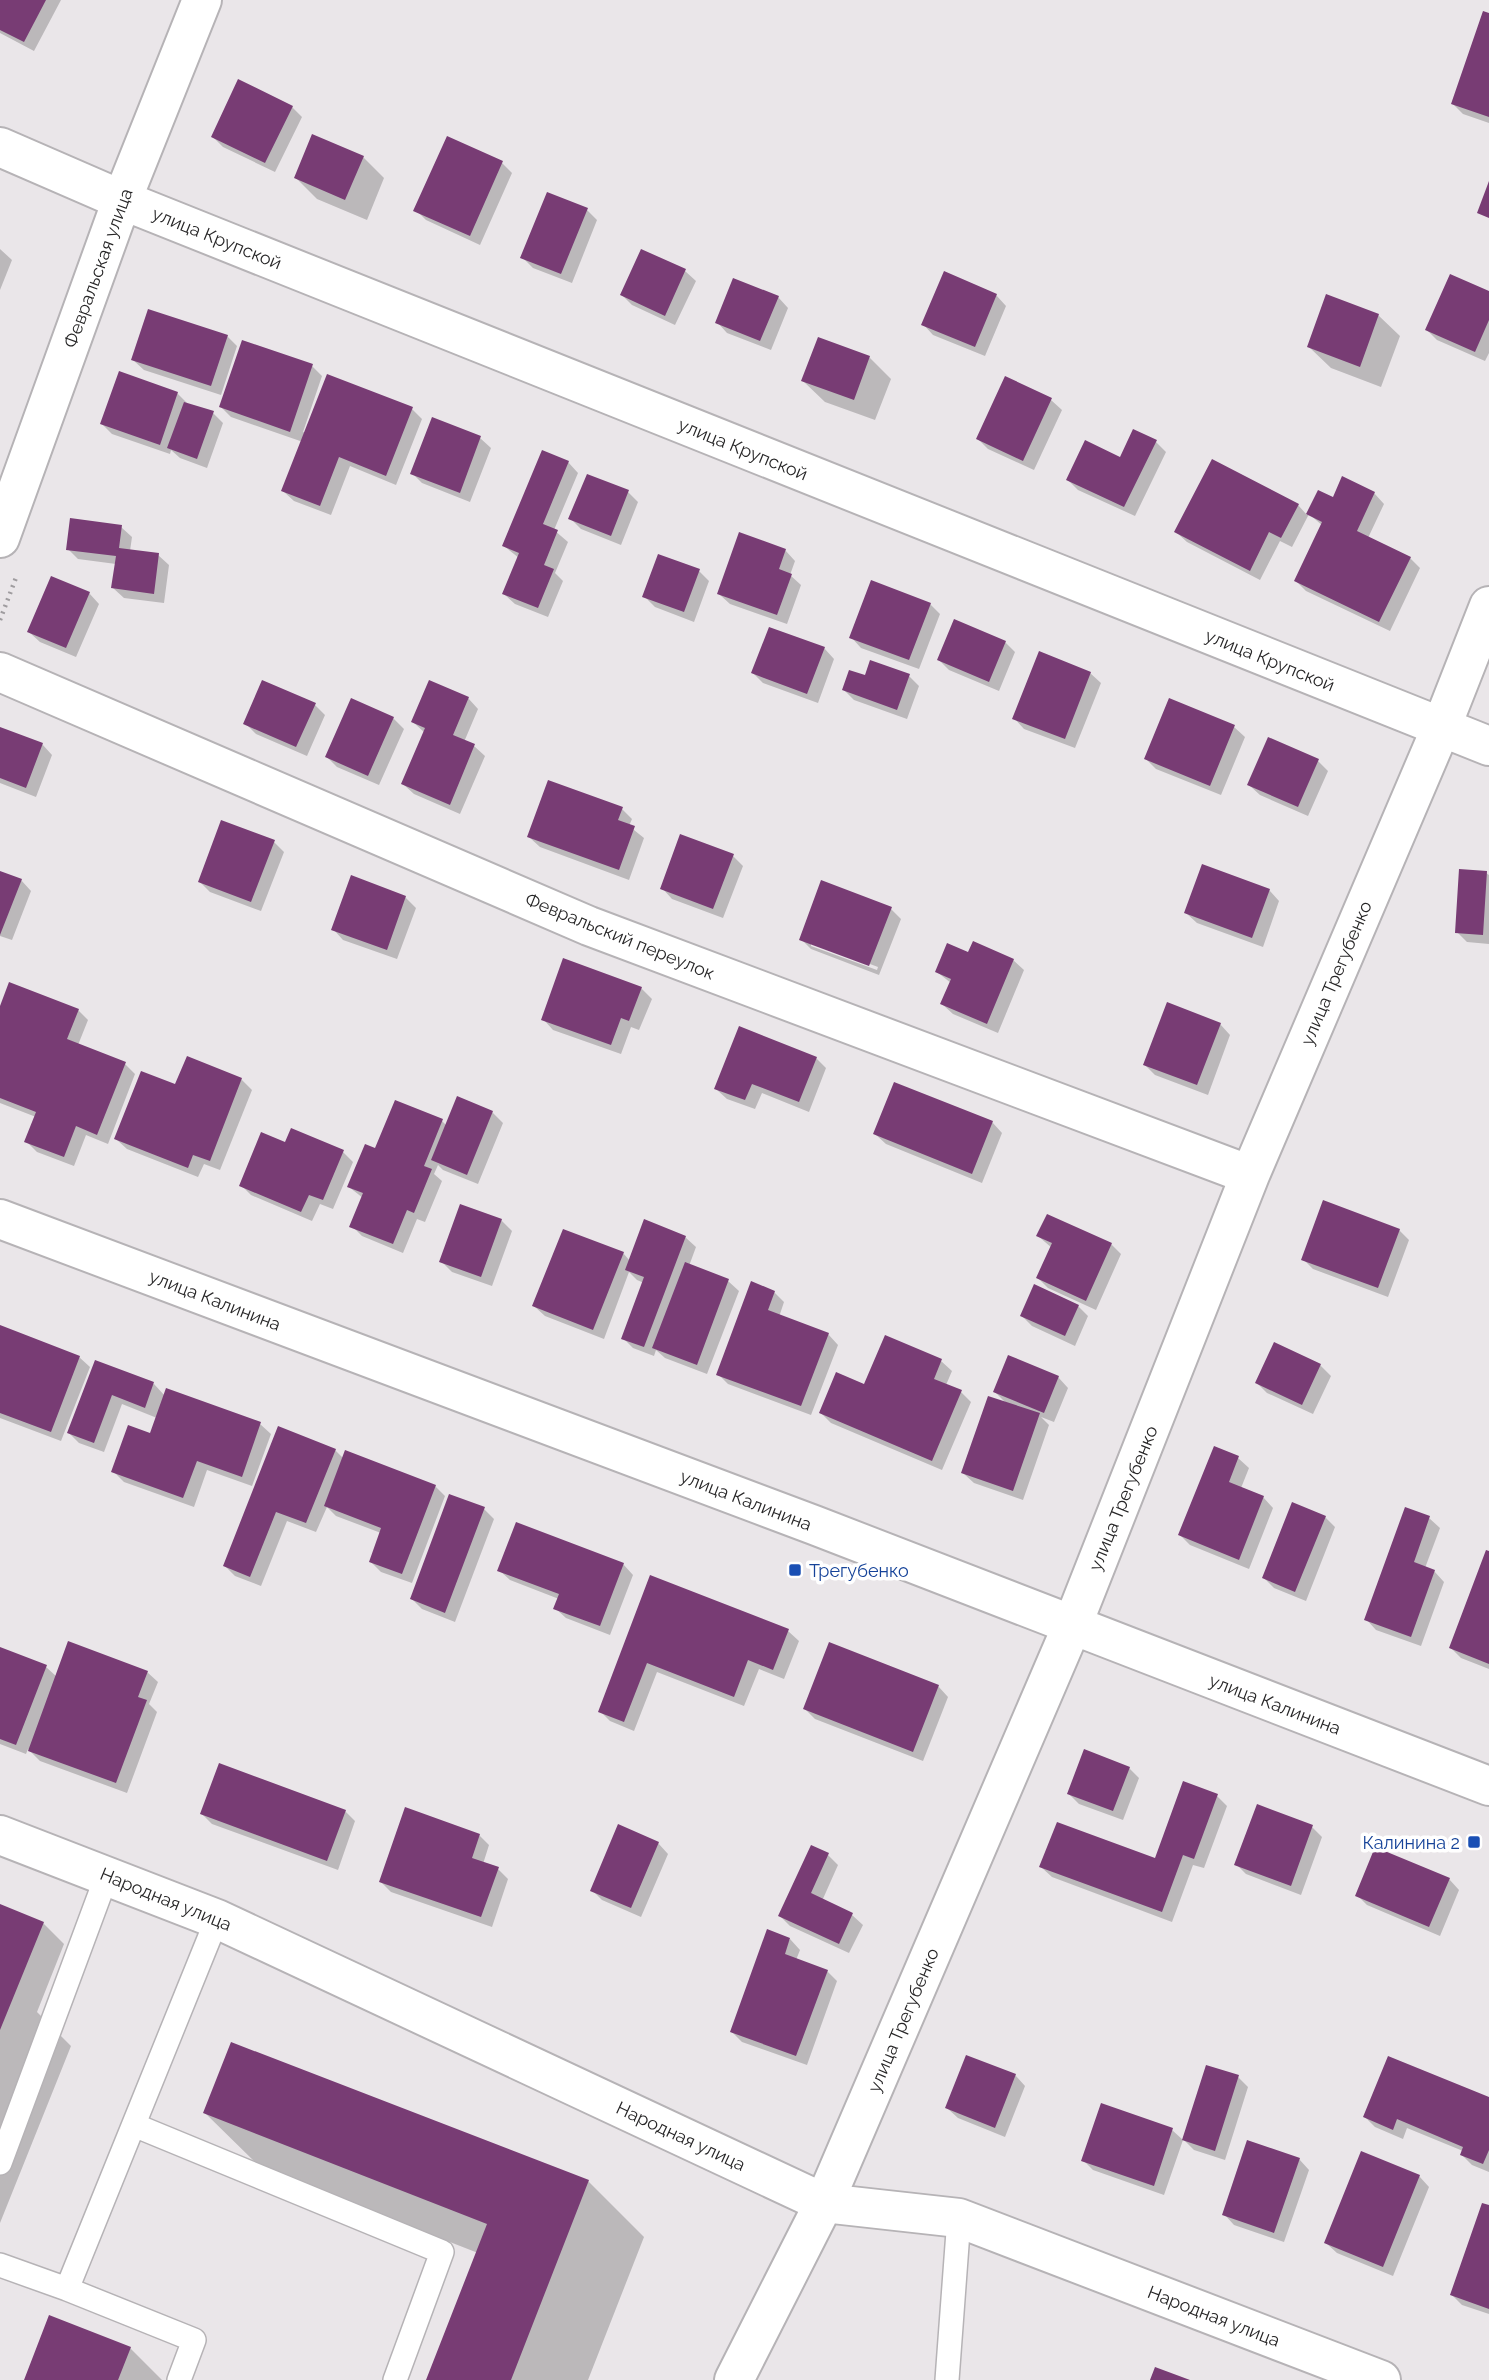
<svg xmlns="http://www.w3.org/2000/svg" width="1489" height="2380" font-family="Raleway,sans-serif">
<rect width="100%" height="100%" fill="#eae6e9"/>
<!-- shadow -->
<path fill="#0003" fill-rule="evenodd" d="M0,0H61L34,51L0,33Z
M1489,15V123L1463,114L1453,104Z
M292,107L302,117L275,172L223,147L213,137Z
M363,157L384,178L367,220L317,199L296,178Z
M502,163L512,173L480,245L426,220L416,210Z
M587,210L597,220L572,283L533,268L522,257Z
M0,249L12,260L0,290Z
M685,271L696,281L675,325L632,305L622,295Z
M1489,293V353L1485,361L1437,340L1427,330Z
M996,295L1006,306L985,356L933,335L923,324Z
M778,297L788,308L771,350L727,333L717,322Z
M1378,315L1400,336L1381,387L1331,368L1309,347Z
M227,336L237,346L221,395L144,370L133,360Z
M869,357L891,379L875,420L825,402L803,381Z
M312,366L322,376L303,432L306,433L412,409L422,419L396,485L350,466L331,515L294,501L283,491L303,442L231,417L221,407Z
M1006,379L1051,400L1062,410L1034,470L988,449L978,439Z
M177,393L188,404L213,413L223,423L207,468L180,458L171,450L170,454L112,434L102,424Z
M480,438L491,448L470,502L422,483L412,473Z
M1156,442L1166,452L1135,516L1078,490L1068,480L1121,459Z
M568,462L578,473L554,530L568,542L555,573L563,581L548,617L515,604L504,594L519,558L504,546Z
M628,492L638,502L621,545L581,529L570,518Z
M1319,492L1334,499L1374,493L1384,504L1368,538L1410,558L1420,568L1390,631L1306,591L1296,581L1323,526L1309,514L1292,547L1280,541L1260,580L1187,542L1176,532L1298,505L1307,515Z
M121,527L132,537L130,551L158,555L169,565L164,603L124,598L113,588L116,564L78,559L68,549Z
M785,550L795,561L790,575L801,585L787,624L730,604L719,594Z
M699,571L709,581L694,622L655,607L644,596Z
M89,593L99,604L76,657L40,642L29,632Z
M930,604L940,614L919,669L861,648L851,637Z
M1005,642L1015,652L999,691L949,670L939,660Z
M824,648L834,659L818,703L763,683L753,673Z
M1090,673L1101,683L1075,748L1024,729L1014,718Z
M909,676L919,686L907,719L854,700L844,690Z
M468,698L478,709L464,742L474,746L485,756L460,814L414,794L403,784L425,733L413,722Z
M315,705L325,715L307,756L256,734L245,723Z
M393,718L404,729L379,785L337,767L327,757Z
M1234,727L1245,737L1221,795L1156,769L1146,759Z
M0,729L42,744L52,755L36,797L0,783Z
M1318,761L1328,771L1308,816L1260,795L1249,785Z
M622,809L632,819L629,826L644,838L629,880L540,847L529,837Z
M274,842L284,852L261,911L210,892L200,882Z
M733,856L743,866L723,918L672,899L662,888Z
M0,873L21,880L31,891L12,940L0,936Z
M1486,873L1489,875V944L1467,942L1457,932Z
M1269,890L1279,901L1263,947L1197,923L1186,913Z
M405,897L416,908L397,959L343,940L333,929Z
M891,909L901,919L879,975L811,949L801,939ZM811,942L878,967L877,970L811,946Z
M969,955L1013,960L1024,970L998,1033L953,1014L942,1004L951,983L937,972Z
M641,988L652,999L639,1030L631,1027L621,1054L553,1030L543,1019Z
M78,1010L88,1020L78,1045L125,1064L135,1074L108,1144L86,1135L74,1166L37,1152L26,1141L36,1117L0,1103V1011Z
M1220,1024L1230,1035L1208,1095L1155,1075L1145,1065Z
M816,1058L826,1068L809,1112L762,1093L755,1109L727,1099L716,1089Z
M241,1079L252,1090L220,1170L204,1164L198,1177L127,1149L116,1139L176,1086Z
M492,1112L503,1123L478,1184L443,1170L438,1165L434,1174L442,1181L425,1222L417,1219L403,1253L362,1236L352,1226L363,1198L349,1187L376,1151L442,1121L447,1126Z
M992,1122L1002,1133L982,1183L886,1144L875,1134Z
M286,1144L343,1152L353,1162L333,1209L320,1204L312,1221L251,1195L241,1185Z
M501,1220L512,1231L492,1286L452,1272L441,1261Z
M1399,1230L1409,1240L1388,1297L1313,1269L1303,1259Z
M1038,1236L1111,1244L1121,1254L1096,1310L1048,1288L1038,1278L1052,1248Z
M685,1237L696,1247L689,1266L728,1281L739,1291L707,1374L665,1358L656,1350L654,1356L633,1348L623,1338L644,1283L637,1280L629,1272L604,1339L545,1316L534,1306L623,1253L630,1261Z
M774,1292L784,1302L779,1317L828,1334L838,1345L811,1415L728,1384L718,1374Z
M1078,1306L1088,1316L1075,1346L1032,1326L1022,1316Z
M0,1327L79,1357L90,1367L61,1441L0,1418Z
M1275,1344L1320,1365L1331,1376L1313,1414L1267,1393L1257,1383Z
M941,1361L952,1371L946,1385L961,1392L971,1402L942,1470L831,1423L821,1413L865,1387Z
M96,1362L154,1384L165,1396L260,1424L271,1434L252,1486L207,1470L194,1507L124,1482L113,1471L151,1435L157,1418L122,1404L104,1452L79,1443L69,1433Z
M1058,1377L1068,1388L1054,1422L1041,1417L1049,1425L1023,1500L974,1483L963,1473L1007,1404L995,1392Z
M279,1428L335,1450L344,1459L435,1486L445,1496L412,1583L381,1572L371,1562L381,1533L336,1516L327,1507L316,1532L287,1521L261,1586L235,1576L225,1566Z
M1214,1448L1238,1458L1249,1468L1241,1488L1263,1497L1273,1508L1249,1569L1190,1545L1180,1535Z
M484,1509L494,1519L455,1622L422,1609L412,1599Z
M1325,1517L1335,1527L1306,1601L1274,1588L1264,1578Z
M1429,1518L1440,1528L1425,1568L1434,1571L1444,1582L1421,1646L1376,1630L1366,1619Z
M1489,1553V1669L1461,1658L1451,1648Z
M623,1564L633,1575L610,1635L566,1618L555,1608L559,1599L510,1580L499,1570Z
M651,1578L788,1631L799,1641L784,1679L759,1669L744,1706L657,1672L634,1731L610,1721L600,1711Z
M0,1649L46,1667L57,1677L147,1672L158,1682L149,1704L157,1712L127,1793L40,1761L28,1749L26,1754L0,1744Z
M938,1686L948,1697L923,1761L815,1719L805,1709Z
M1129,1768L1139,1778L1123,1820L1079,1804L1069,1794Z
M1217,1796L1227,1806L1204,1868L1193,1865L1172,1922L1052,1877L1041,1867L1156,1860Z
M345,1811L355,1821L338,1870L212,1824L202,1814Z
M1312,1827L1322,1837L1301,1895L1246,1874L1236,1864Z
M479,1835L489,1845L483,1864L498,1869L508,1879L492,1927L391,1892L381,1882Z
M658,1843L668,1854L641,1917L602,1900L592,1890Z
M828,1855L838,1865L822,1901L852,1915L863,1925L849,1953L790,1926L780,1916Z
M1449,1879L1459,1890L1440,1936L1367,1905L1357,1895Z
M0,1906L43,1923L64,1944L37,2012L71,2046L0,2223Z
M790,1939L800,1950L796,1960L827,1971L837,1981L807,2065L742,2042L732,2032Z
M1015,2075L1025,2086L1005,2137L958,2118L947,2108Z
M1238,2077L1248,2087L1225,2160L1194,2150L1184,2140Z
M1489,2099V2172L1472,2165L1462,2155L1463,2151L1407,2128L1403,2139L1375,2127L1365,2117Z
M205,2113L588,2181L644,2237L588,2380H428L478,2253L261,2168Z
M1172,2130L1183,2140L1164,2195L1093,2170L1083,2160Z
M1299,2159L1309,2170L1284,2242L1234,2225L1224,2214Z
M1419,2176L1429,2187L1393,2276L1337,2253L1326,2243Z
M1489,2207V2314L1462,2305L1452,2295Z
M130,2348L162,2380H26Z"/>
<!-- building -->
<path fill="#783c74" d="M0,0H46L24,42L0,30Z
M1483,11L1489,13V117L1451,104Z
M238,79L293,106L265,163L211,137Z
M312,134L364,156L345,200L294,178Z
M447,136L503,161L470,236L413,211Z
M1489,181V218L1477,213Z
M547,192L588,208L561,274L520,258Z
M641,249L686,269L665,316L620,295Z
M944,271L997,294L975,347L921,325Z
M1450,274L1489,291V320L1475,352L1425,330Z
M733,278L779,296L760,341L715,323Z
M1326,294L1379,314L1360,367L1307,347Z
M148,309L228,335L211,386L131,360Z
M818,337L870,356L854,400L801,381Z
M242,340L313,364L290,432L219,407Z
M119,371L178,392L160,445L100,424Z
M327,374L413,407L386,476L339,457L320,506L281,491Z
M1005,376L1052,398L1023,461L976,439Z
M184,402L214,411L197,459L167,448Z
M432,417L481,436L460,493L410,474Z
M1133,429L1157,440L1124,507L1066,480L1085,440L1120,457Z
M542,450L569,461L543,524L558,530L544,565L554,569L538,608L502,594L519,553L502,546Z
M1212,459L1299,504L1281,538L1269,532L1250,571L1174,532Z
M587,474L629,490L611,536L568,519Z
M1342,476L1375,492L1357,531L1411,557L1379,622L1294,581L1322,522L1306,514L1318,490L1333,497Z
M70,518L122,525L119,548L159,553L154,594L111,588L116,556L66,550Z
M739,532L786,549L779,569L792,574L777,615L717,594Z
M658,554L700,569L684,612L642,597Z
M51,576L90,592L66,648L27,632Z
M871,580L931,603L909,660L849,638Z
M954,619L1006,641L989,682L937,660Z
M769,627L825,647L807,694L751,673Z
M1039,651L1091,672L1065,739L1012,719Z
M870,660L910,674L897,710L842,690L849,670L865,675Z
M262,680L316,703L296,747L243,724Z
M429,680L469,697L453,735L475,744L450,805L401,784L425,728L411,722Z
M351,698L394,717L368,776L325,757Z
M1169,698L1235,725L1210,786L1144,759Z
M0,727L43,743L26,788L0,778Z
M1268,737L1319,759L1298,807L1247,785Z
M548,780L623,807L618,820L635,826L619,870L527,837Z
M221,820L275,840L251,902L198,882Z
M680,834L734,854L713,909L660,889Z
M1202,864L1270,889L1252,938L1184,913Z
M1459,869L1487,871L1483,935L1455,933Z
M0,871L22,879L0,935Z
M351,875L406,896L387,950L331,930Z
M821,880L892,907L869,966L799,940Z
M973,941L1014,959L987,1024L940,1004L951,979L935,972L947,943L968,952Z
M563,958L642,987L629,1021L621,1018L611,1045L541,1020Z
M9,982L79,1009L67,1039L126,1062L97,1135L76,1126L64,1157L24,1142L36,1112L0,1098V1006Z
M1167,1002L1221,1023L1197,1085L1143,1065Z
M739,1026L817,1057L799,1102L752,1084L745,1100L714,1089Z
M187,1056L242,1078L210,1161L193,1155L188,1168L114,1139L141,1071L175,1084Z
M894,1082L993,1121L972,1174L873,1134Z
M457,1096L493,1111L467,1175L431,1160Z
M395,1100L443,1119L424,1166L432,1169L414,1213L407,1210L393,1244L349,1227L363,1193L347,1187L365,1144L375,1148Z
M291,1128L344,1150L323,1200L309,1195L301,1212L239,1186L261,1132L285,1142Z
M1323,1200L1400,1229L1378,1288L1301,1260Z
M460,1204L502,1219L481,1277L439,1262Z
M1047,1214L1112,1243L1086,1301L1036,1278L1052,1243L1036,1236Z
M644,1219L686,1236L644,1347L621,1339L644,1277L625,1270Z
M563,1229L624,1252L593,1330L532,1306Z
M685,1262L729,1279L697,1365L652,1348Z
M751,1281L775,1291L768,1310L829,1333L801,1406L716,1375Z
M1034,1284L1079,1305L1065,1336L1020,1316Z
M0,1325L80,1356L51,1432L0,1413Z
M885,1335L942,1359L934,1379L962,1390L932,1461L819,1413L836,1372L864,1384Z
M1274,1342L1321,1364L1302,1405L1255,1383Z
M1008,1355L1059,1376L1044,1413L993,1392Z
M95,1360L154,1382L145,1408L112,1395L94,1443L67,1433Z
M166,1388L261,1422L242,1477L197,1461L183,1498L111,1472L128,1425L150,1433Z
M988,1396L1040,1413L1013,1491L961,1473Z
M278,1426L336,1449L306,1523L276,1512L250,1577L223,1566Z
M1214,1446L1239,1456L1229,1482L1264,1496L1239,1560L1178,1535Z
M345,1450L436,1485L402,1574L369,1562L381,1528L324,1506Z
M449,1494L485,1507L445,1613L410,1599Z
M1292,1502L1326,1516L1295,1592L1262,1578Z
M1405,1507L1430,1516L1414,1562L1435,1570L1411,1637L1364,1620Z
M516,1522L624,1563L600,1626L553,1609L559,1594L497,1571Z
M1486,1550L1489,1551V1664L1449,1648Z
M650,1575L789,1629L773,1670L748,1660L734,1697L647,1663L624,1722L598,1712Z
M68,1641L148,1671L138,1697L147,1700L116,1783L28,1751Z
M829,1642L939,1685L913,1752L803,1709Z
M0,1647L47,1665L16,1745L0,1739Z
M1084,1749L1130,1767L1113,1811L1067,1794Z
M219,1763L346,1810L327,1861L200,1814Z
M1183,1781L1218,1794L1194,1859L1183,1855L1162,1912L1039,1867L1057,1822L1155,1858Z
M1257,1804L1313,1825L1291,1886L1234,1865Z
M405,1807L480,1834L472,1858L499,1867L481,1917L379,1882Z
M618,1824L659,1842L631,1908L590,1891Z
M811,1845L829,1853L811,1893L853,1913L839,1944L778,1916Z
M1375,1847L1450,1878L1429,1927L1355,1896Z
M0,1904L44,1922L0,2030Z
M767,1929L790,1938L785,1954L828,1970L796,2056L730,2032Z
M231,2042L589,2180L511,2380H426L487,2224L203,2113Z
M966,2055L1016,2074L995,2128L945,2108Z
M1388,2056L1489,2097V2150L1483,2164L1460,2155L1463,2147L1397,2119L1393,2130L1363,2117Z
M1206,2065L1239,2075L1215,2151L1182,2140Z
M1101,2103L1173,2128L1154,2186L1081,2161Z
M1247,2140L1300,2158L1274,2233L1222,2215Z
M1361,2151L1420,2175L1383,2267L1324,2243Z
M1482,2203L1489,2205V2309L1450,2295Z
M49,2315L131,2347L118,2380H24Z
M1155,2367L1190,2380H1150Z"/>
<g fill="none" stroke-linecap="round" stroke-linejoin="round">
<!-- lane casing -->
<g stroke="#b6b3b6" stroke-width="26">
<path id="lane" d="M134,2125L442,2252L395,2380
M0,2163L107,1875
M0,2265L67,2289L194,2340L179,2380
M67,2289L217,1919
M947,2380L959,2218"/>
</g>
<!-- street casing -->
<g stroke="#b6b3b6" stroke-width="42">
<path id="street" d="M0,147L122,200L1489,746
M0,538L122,200L202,0
M0,672L589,926L1250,1175
M0,1835L217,1919L824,2203L959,2218L1381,2380
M734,2380L824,2203L1072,1626L1250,1175L1441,728L1489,606"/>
</g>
<!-- secondary casing -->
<g stroke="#b6b3b6" stroke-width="42">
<path id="secondary" d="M0,1219L814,1525L1489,1786"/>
</g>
<!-- path -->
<path stroke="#9f9c9f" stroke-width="4.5" stroke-dasharray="2 5" stroke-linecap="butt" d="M0,620L17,575"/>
<!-- lane -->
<use href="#lane" stroke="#fff" stroke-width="23"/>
<!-- street -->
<use href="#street" stroke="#fff" stroke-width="38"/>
<!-- secondary -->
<use href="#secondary" stroke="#fff" stroke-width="38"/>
</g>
<!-- markers -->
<g fill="#1a4fb4" stroke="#fff" stroke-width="2.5">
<rect x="788" y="1563" width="14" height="14" rx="3.5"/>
<rect x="1467" y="1835" width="14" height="14" rx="3.5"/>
</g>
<g text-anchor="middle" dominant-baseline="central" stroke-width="7" stroke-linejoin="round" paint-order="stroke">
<!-- street labels -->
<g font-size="18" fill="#272627" stroke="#fff">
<text transform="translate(217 238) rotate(22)">улица Крупской</text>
<text transform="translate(98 268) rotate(-70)">Февральская улица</text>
<text transform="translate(743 449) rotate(22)">улица Крупской</text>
<text transform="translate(1270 660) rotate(22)">улица Крупской</text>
<text transform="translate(620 936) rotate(22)">Февральский переулок</text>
<text transform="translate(1336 973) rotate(-67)">улица Трегубенко</text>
<text transform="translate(215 1300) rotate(21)">улица Калинина</text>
<text transform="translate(1123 1498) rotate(-68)">улица Трегубенко</text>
<text transform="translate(746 1500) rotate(21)">улица Калинина</text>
<text transform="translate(1275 1704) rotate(21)">улица Калинина</text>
<text transform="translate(166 1899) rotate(22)">Народная улица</text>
<text transform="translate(903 2020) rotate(-67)">улица Трегубенко</text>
<text transform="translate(681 2136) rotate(25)">Народная улица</text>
<text transform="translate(1214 2316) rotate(21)">Народная улица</text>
</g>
<!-- transit labels -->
<g font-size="18" fill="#164399" stroke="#fff" text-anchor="start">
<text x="809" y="1570">Трегубенко</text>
<text x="1460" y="1842" text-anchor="end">Калинина 2</text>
</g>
</g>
</svg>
